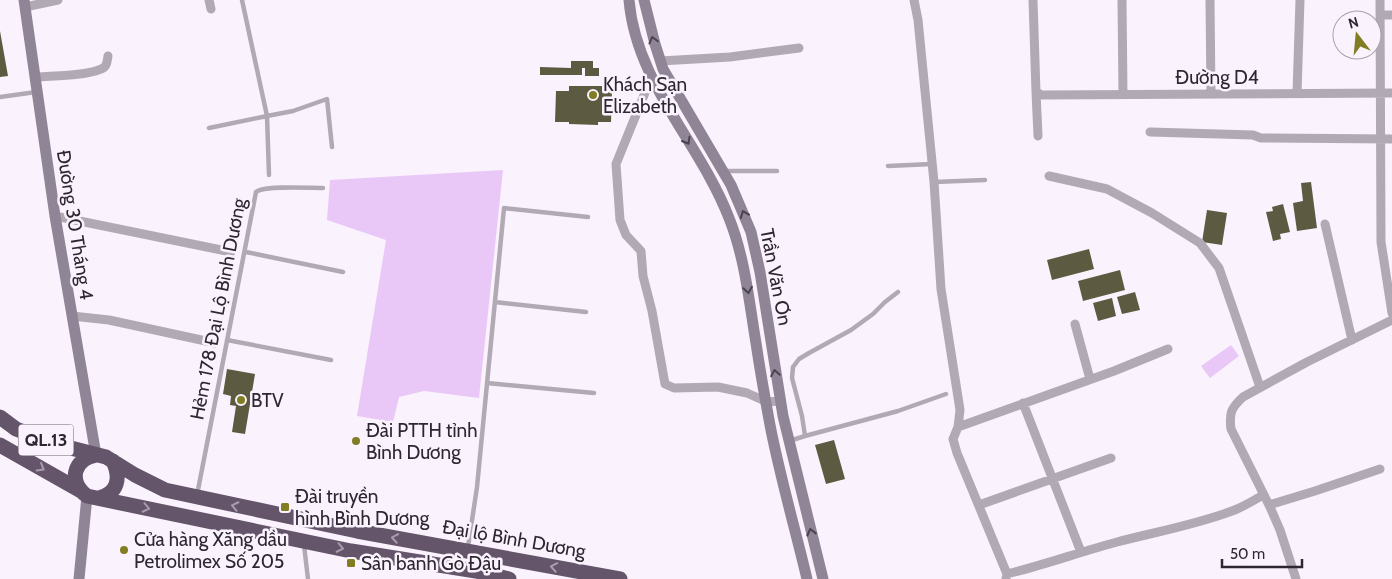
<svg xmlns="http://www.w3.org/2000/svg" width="1392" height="579" font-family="Cabin,sans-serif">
<rect width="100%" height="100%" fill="#faf2fd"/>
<!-- green -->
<path fill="#e9c8f8" d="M503,170L479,398L424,391L399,397L393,422L357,416L386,240L327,220L330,180Z
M1231,345L1239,356L1210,378L1201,366Z"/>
<!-- building -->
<path fill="#5c5a40" d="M0,31L8,76L0,77Z
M571,61H593V68H599V76H585V68H582V75H540V67L571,68Z
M569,86H608V91H612L611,122H598V125L569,124V122H555L556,91H569Z
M1311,182L1317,228L1297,231L1293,203L1303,201L1301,183Z
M1283,204L1290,232L1280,234L1281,239L1273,241L1266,212L1273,211L1272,207Z
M1207,210L1227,213L1222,245L1202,242Z
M1089,249L1094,269L1052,280L1047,260Z
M1120,270L1125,290L1083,301L1078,281Z
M1135,292L1140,310L1122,314L1117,297Z
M1112,298L1116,316L1098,321L1093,303Z
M227,369L255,374L245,434L232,432L236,406L230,405L231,396L223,394Z
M834,440L845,479L826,484L815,445Z"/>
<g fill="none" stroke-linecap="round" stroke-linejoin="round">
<!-- lane -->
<path stroke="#b1aab5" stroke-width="4.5" d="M0,97L36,92
M209,128L267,116L242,0
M888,166L932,164
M724,171H777
M269,175L267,116L293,111L327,99L332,147
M934,182L985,180
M246,252L343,272
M495,302L586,312
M227,340L331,360
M487,383L594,393
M805,436L898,411L946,394
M789,441L805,436L802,416L792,378L793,367L799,359L809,353L851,330L873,314L885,302L898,292
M197,495L256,192C265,185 310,188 323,188
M304,545L308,579
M468,547L477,487L504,208L588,217"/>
<!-- street -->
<path stroke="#b1aab5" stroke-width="9" d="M209,0L211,9
M914,0L918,20L934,182L941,289L960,410L958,427L953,439L957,453L1007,574
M1033,0L1036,92L1042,95L1392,93
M1122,0L1123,94
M1210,0L1211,94
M1380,0L1381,242L1392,313
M25,7L58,0
M1380,15H1392
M660,61L730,57L799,48
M35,77C52,76 86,76 101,69C107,67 107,62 108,56
M651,78L616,164L620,220L626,235L641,251L643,276L652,311L665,384L674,388L718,387L747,393L767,402L780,401
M1036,92L1038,136
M1297,93L1300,0
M1150,132L1253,135L1261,138L1392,139
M1049,176L1107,189L1152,213L1200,243L1219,268L1260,387
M55,216L231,252
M1325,224L1352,340
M72,316L109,320L215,343
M1075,324L1090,379
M1023,403L1081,552
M958,427L1114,371L1168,349
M979,505L1111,458
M1269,505L1315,491L1380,469
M1006,579L1007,574C1044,565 1080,552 1117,542C1155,532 1195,525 1232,511C1243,507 1253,501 1263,495
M1296,579L1280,530L1270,507L1231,429C1229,413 1231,408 1243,397L1307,362L1392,320"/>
<!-- secondary -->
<path stroke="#908596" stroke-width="11" d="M24,0L55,216L96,455
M629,0C636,83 700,143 729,218C745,258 749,301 756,343C760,370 765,398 770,425C780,477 795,528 807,579
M644,0L655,44L663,69L731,185L751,232L760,272L783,416L823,579
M79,579L87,496"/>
<!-- highway -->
<path stroke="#64556b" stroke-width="15" d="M0,417L16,429L59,445L106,457L135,475L165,490L357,531L620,579
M0,445L81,491
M96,455C73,459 68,482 87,496L351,551L476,571L509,579
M99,498C118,493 121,478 113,461"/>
</g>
<!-- one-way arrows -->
<defs><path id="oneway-chevron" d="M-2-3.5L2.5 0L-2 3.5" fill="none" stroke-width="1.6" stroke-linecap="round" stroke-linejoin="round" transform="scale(1.25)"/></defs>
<g stroke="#4b434f">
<use href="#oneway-chevron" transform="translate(653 40) rotate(-105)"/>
<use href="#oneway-chevron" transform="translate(687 141) rotate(60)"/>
<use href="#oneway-chevron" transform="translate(744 214) rotate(-112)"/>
<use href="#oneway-chevron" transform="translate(748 290) rotate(81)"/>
<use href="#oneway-chevron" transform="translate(775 373) rotate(-100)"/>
<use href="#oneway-chevron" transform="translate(811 532) rotate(-104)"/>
</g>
<g stroke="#a89cad">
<use href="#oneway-chevron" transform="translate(41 468) rotate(30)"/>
<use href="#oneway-chevron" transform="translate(235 506) rotate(-168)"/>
<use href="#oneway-chevron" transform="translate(146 508) rotate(12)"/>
<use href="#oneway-chevron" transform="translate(395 538) rotate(-170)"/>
<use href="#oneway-chevron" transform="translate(340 548) rotate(12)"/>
<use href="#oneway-chevron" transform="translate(554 567) rotate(-170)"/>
</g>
<!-- markers -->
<g fill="#827c23" stroke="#faf2fd" stroke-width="2">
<circle cx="593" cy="95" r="5"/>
<circle cx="241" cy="400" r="5"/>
<circle cx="356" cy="441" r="5"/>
<rect x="280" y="502" width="10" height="10" rx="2.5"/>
<circle cx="124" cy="550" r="5"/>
<rect x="346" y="558" width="10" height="10" rx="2.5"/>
</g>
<g text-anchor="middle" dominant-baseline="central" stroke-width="5" stroke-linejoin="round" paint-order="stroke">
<!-- shield labels -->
<rect fill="#faf2fd" stroke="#6a646e" stroke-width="1" x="18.5" y="424.5" width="55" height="31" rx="4"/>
<g font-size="18" font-weight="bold" fill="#2d2731">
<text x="46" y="440">QL.13</text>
</g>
<!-- street labels -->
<g font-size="19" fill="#2d2731" stroke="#faf2fd">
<text x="1217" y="77">Đường D4</text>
<text transform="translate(75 225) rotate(81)">Đường 30 Tháng 4</text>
<text transform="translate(776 277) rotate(79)">Trần Văn Ơn</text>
<text transform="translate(218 309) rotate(-79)">Hẻm 178 Đại Lộ Bình Dương</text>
<text transform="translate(514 539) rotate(10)">Đại lộ Bình Dương</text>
</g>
<!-- poi labels -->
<g font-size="19" fill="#2d2731" stroke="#faf2fd" text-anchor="start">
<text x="603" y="84">Khách Sạn<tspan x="603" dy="22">Elizabeth</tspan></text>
<text x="251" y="400">BTV</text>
<text x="366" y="430">Đài PTTH tỉnh<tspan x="366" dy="22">Bình Dương</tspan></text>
<text x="295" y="496">Đài truyền<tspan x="295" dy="22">hình Bình Dương</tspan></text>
<text x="134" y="539">Cửa hàng Xăng dầu<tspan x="134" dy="22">Petrolimex Số 205</tspan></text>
<text x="361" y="563">Sân banh Gò Đậu</text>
</g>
</g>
<!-- north arrow -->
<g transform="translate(1357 35) rotate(344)"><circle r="24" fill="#faf2fd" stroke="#a8a1ab"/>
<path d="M0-4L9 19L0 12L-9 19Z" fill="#827c23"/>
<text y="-8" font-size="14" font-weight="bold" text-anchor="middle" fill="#2d2731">N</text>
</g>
<!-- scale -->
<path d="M1222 559v8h80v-8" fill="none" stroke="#2d2731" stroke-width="2.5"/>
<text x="1230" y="559" font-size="15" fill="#2d2731" stroke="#faf2fd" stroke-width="4" paint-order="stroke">50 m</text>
</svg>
